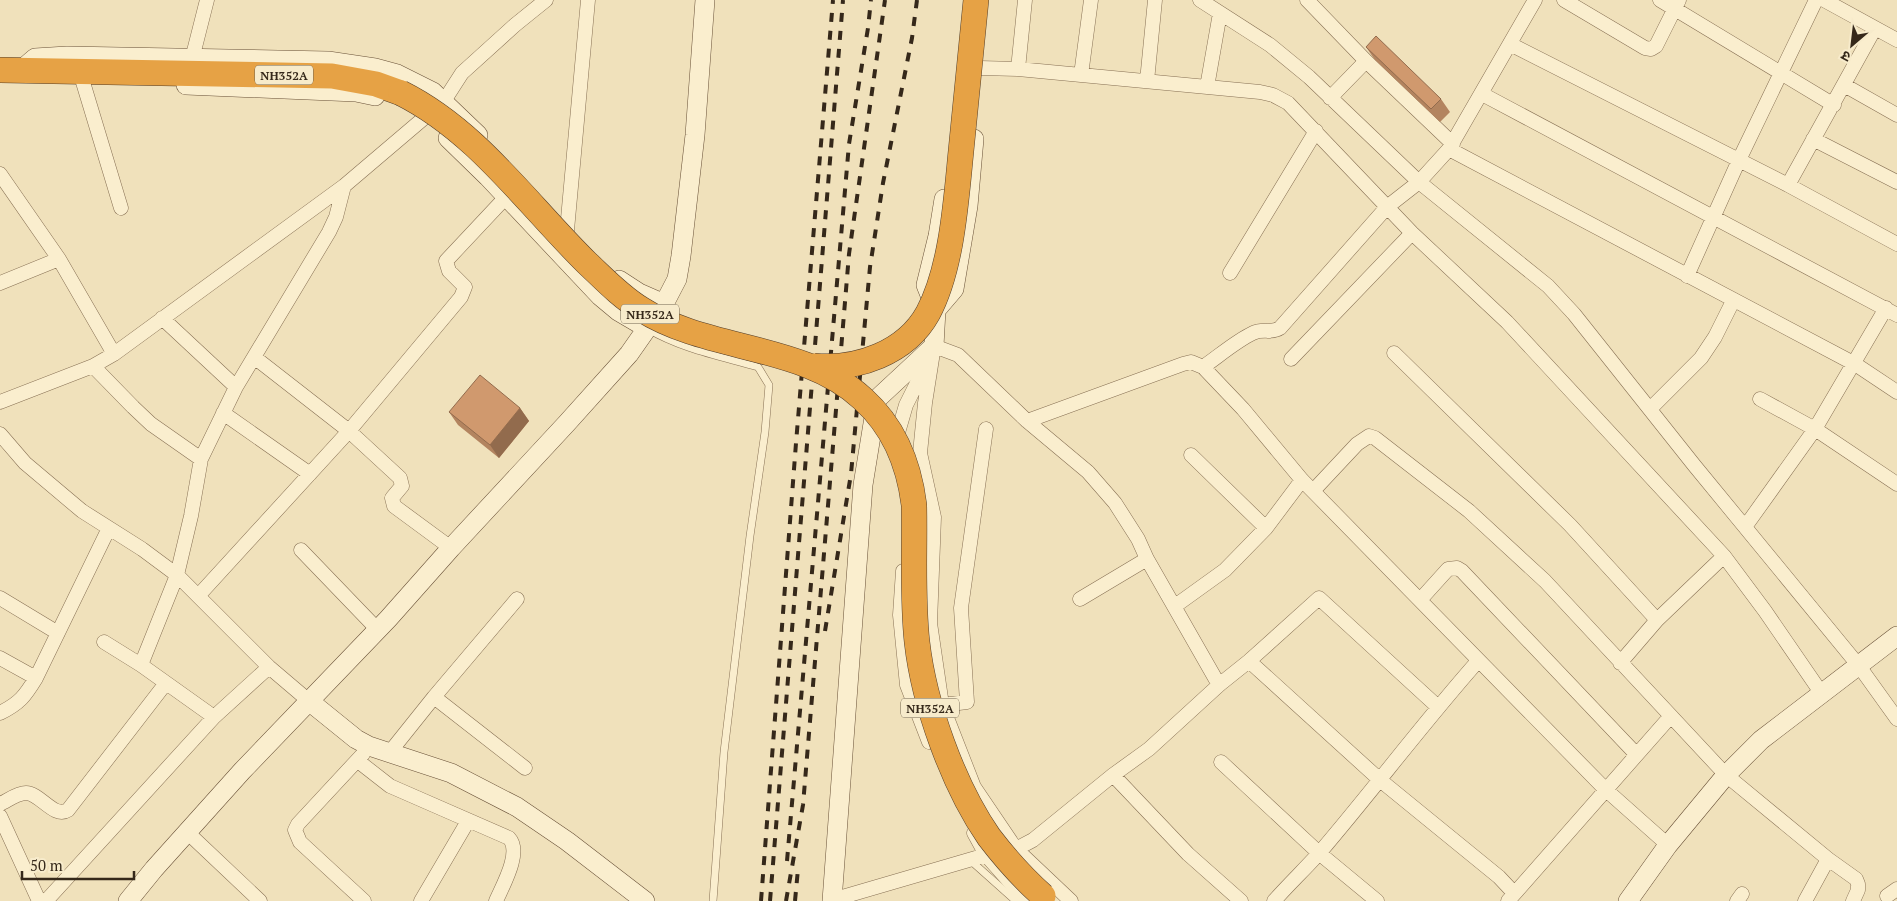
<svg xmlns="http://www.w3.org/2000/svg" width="1897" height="901" font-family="'PT Serif','Noto Sans Devanagari',serif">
<rect width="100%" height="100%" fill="#f0e1bb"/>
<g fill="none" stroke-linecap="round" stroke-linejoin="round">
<!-- lane casing -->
<g stroke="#877054" stroke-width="8">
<path id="lane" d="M648,329C682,349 720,356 758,367L769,385L765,432L750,536L724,752L713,901
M970,860L1016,901"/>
</g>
<!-- street casing -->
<g stroke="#877054" stroke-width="15">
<path id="street" d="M1200,0L1270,45L1309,77L1419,182L1548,286L1574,314L1694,465L1859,666L1897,719
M1307,0L1366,61L1453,144
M1564,0L1645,48L1651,49L1656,46L1679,0
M1660,0L1834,105
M1824,0L1897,40
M1510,44L1788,185L1897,244
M192,59L207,0
M980,68L1018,69L1260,92L1273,95L1288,103L1412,233L1507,322L1724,556L1765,611L1822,694
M1018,69L1025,0
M1081,75L1091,0
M82,79L121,208
M1147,81L1155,0
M1844,85L1897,115
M1207,87L1220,13
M1482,94L1897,315
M1330,98L1366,61
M1813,139L1897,182
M1449,149L1855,364L1897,392
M0,174L59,259L114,354
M1788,185L1875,28
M567,230L588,0
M1230,273L1316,131
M1687,276L1739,160L1816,0
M0,283L59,259
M162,318L236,387
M934,346L925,403L920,453L934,517L930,623L942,705L974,787L1016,849L1071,901
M934,346L958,355L1027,421L1088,472L1115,503L1138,539L1147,559L1219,685
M1394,353L1570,525L1657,620
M254,357L349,431L400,478L402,486L392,498L394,506L451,548
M1291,359L1412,233
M93,366L133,407L151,424L201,459
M1203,367C1219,356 1236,341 1253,333C1263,328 1271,334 1280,328L1387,207L1419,182L1449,149L1535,0
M1760,399L1815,429L1897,484
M0,402L93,366L114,354L344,186L444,101L462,73L515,25L546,0
M1651,408L1701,358L1715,337L1733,301
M223,413L310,474
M1027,421L1183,364L1191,362L1203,367L1243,409L1302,480L1605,789L1668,845
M0,434L25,463L82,511L142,549L177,575L269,667L309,701
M895,443L906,405L927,363
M1191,455L1266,528
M1313,491L1357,444L1369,436L1375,438L1469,511L1545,581L1726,775L1828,859L1856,879L1858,884V890L1853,901
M1745,527L1815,429L1886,308
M301,550L378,630
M903,571L900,615L907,685L929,742
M199,595L349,431L461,297L465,287L449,271L446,261L506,197
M0,598L58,633
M1080,599L1147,559
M1420,600L1448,569L1457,568L1462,571L1636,754
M1175,606L1225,570L1266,528L1302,480
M104,642L141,665L214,717
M0,658L36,678
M1249,661L1380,780L1499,877L1514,893
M1620,663L1657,620L1724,556
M141,665L177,575L191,516L201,459L236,387L329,232L336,217L344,186
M434,697L525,768
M942,705L967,702L961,608L986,429
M0,713C20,703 25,696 36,678L109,528
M390,752L434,697L517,599
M363,754L298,824L295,830L300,842L364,901
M358,761L390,786L509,838C522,852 503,885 496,901
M1221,762L1319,853L1377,901
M1113,775L1188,854L1241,901
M0,804C7,801 17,793 26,793C40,793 54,819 68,810L166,683
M0,816L39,901
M187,832L260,901
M974,833L986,855L1017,890L1030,901
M1016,849L1033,840L1113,775L1149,749L1219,685L1249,661L1319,598L1438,707
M1887,896L1897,889
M832,900L986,855
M46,901L214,717L269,667
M421,901L468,821
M1274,901C1289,884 1306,868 1321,851C1374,789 1423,723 1478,661
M1508,901L1670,717
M1737,901L1742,894
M1805,901L1828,859"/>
</g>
<!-- secondary casing -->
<g stroke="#695138" stroke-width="20">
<path id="secondary" d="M24,71L21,70L35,58L67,56L328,61L375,68L397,74L433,92L478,135
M186,85L356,92L375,96
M448,138L488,177L600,296L618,311L647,328
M619,280L639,293L664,304
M936,310L954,289L968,206L974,139
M309,701L356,739L369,746L451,773L517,807L567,841L645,901
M128,901L154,869L242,771L388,619L451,548L567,423L629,354L664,304L677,279L681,256L695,135L705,0
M832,901L863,485L877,399L934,346L936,310L926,285L938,236L944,199
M1628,901L1668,845L1726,775L1761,740L1897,636"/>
</g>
<!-- highway casing -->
<g stroke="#543e29" stroke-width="26">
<path id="highway" d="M0,70L332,76L376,84L401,93"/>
</g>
<!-- lane -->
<use href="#lane" stroke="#faeece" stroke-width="7"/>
<!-- street -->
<use href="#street" stroke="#faeece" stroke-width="14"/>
<!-- secondary -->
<use href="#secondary" stroke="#faeece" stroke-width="19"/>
<!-- highway -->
<use href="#highway" stroke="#e6a245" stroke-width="25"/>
<!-- rail -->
<path stroke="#35281a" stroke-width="4" stroke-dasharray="9 9" stroke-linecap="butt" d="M825,631L851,474L870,267L883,183L912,38L917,0
M787,861L849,144L868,28L871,0
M761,901L796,443L833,0
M770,901L843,0
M786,901L803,805L849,254L885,0
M795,901L798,869"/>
<!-- highway-bridge casing -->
<g stroke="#543e29" stroke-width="26" stroke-linecap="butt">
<path id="highway-bridge" d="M401,93C477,131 527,204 587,263C604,279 621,297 641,309C708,352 803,343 863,399C894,427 909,464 914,505C915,550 912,597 917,642C924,704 953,785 989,837C1005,858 1023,878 1043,896
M814,366C857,370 906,353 928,313C952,268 956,201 961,151C966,100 971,50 976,0"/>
</g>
<!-- highway-bridge -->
<use href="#highway-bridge" stroke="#e6a245" stroke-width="25"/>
</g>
<!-- wall -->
<path fill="#b3845f" d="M1366,47L1441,99L1450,112L1440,122L1375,60Z
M520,408L529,421L499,458L458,425L449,412Z"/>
<!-- shaded-wall -->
<path fill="#926b4d" d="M520,408L529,421L499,458L490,445Z"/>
<!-- building -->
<path fill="#d0996e" stroke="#926b4d" d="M1376,36L1441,99L1431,109L1366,47Z
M480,375L520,408L490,445L449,412Z"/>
<g text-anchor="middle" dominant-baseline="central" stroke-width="4" stroke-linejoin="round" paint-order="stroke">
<!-- shield labels -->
<g fill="#f7ebcb" stroke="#6f624f" stroke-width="1">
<rect x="255" y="65.5" width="58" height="19" rx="4"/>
<rect x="621" y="304.5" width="58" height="19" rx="4"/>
<rect x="901" y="698.5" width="58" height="19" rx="4"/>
</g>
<g font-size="12" font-weight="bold" fill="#35281a">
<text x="284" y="75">NH352A</text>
<text x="650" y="314">NH352A</text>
<text x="930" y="708">NH352A</text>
</g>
</g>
<!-- north arrow -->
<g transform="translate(1852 45) rotate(208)" stroke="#f7ebcb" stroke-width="4" paint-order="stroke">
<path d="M0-4L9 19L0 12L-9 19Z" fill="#35281a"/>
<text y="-8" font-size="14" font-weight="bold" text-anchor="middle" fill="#35281a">उ</text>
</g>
<!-- scale -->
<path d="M22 871v8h112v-8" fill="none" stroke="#35281a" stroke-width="2.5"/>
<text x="30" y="871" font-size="15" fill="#35281a" stroke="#f7ebcb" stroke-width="4" paint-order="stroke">50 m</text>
</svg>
